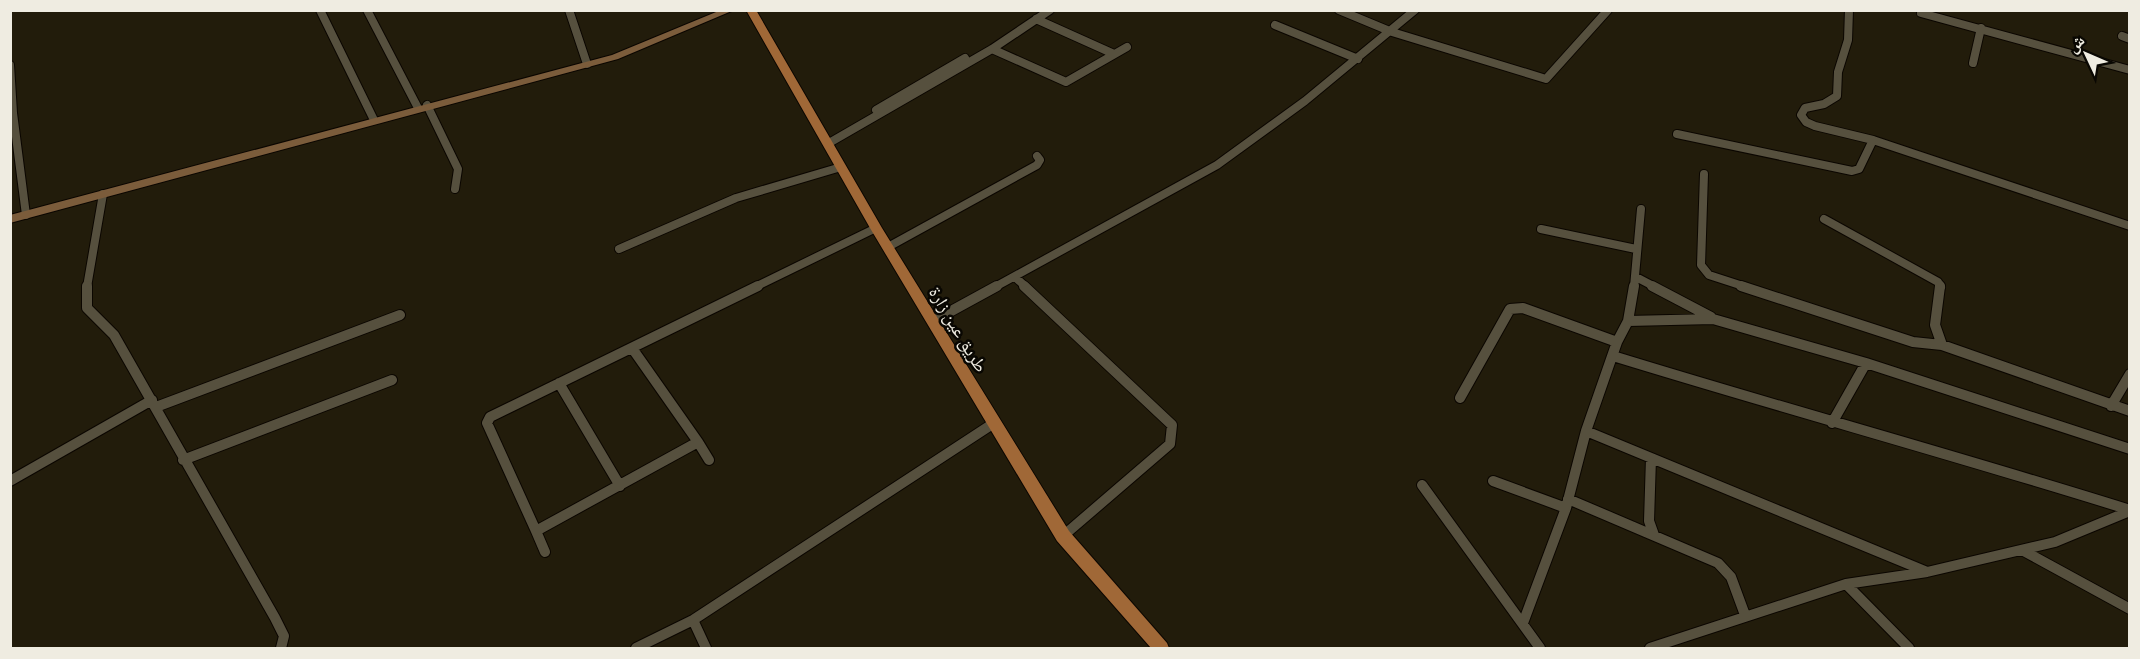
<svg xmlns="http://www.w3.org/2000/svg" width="2140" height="659" font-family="Barlow,'Noto Naskh Arabic',sans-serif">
<rect width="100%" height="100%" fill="#221c0b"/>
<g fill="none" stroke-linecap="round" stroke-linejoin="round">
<!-- minor-far1 casing -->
<g stroke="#0b0600" stroke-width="10">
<path id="minor-far1" d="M320,10L374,120
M367,10L418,108
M569,10L587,64
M1339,10L1392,32L1546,79L1608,10
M1849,10L1848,40L1838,72L1837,96L1824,104L1805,108L1801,115L1806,122L1815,126L1873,140
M1921,13L2130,70
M1036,19L1114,54
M1275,25L1358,59
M2122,36L2130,39
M992,49L1066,82L1127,47
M1973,63L1981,28
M10,65L13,113L26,215
M427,105L458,169L455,189
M876,110L965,58
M1677,134L1852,171L1859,169L1873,140L2130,226
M829,143L992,49L1050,10
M1704,174L1701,265L1709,275L1746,287
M1824,219L1938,282L1941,287
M1541,229L1636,249
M888,247L1037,165L1040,160L1037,156
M619,249L736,198L841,167
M1015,277L1026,287
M1636,277L1655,287
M87,287L103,194
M755,287L876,228
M995,287L1217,165L1305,101L1415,10
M1634,287L1641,209"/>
</g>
<!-- minor casing -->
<g stroke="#0b0600" stroke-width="12">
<path id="minor" d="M87,286V308L114,335L275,618L284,636L281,648
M1024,286L1172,425L1170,444L1063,536
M1652,286L1711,317
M1741,286L1913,342L1942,345L2130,411
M1940,286L1935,325L1942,345
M933,321L997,286
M1628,321L1713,319L1866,363L2130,449
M632,348L698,442L536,531L487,423L490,417L758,286
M1613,356C1785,409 1958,456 2130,510
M559,383L620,486
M1460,398L1510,309L1523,308L1617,342
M2111,406L2130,374
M156,407L400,315
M1832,423L1866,363
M1586,431L1925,571
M698,442L709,460
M1651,458L1649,521L1654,535
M183,460L392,380
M10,481L152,400
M1493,481L1566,508
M1422,485L1540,648
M1568,499L1718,563L1731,577L1745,615
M536,531L545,552
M2022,550L2130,609
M1846,584L1909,648
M693,620L706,648
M1523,623L1566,508L1586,431L1617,342L1628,321L1634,286
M636,648L693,620L994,423
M1650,648L1846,584L1927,572L2055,542L2130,511"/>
</g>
<!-- secondary casing -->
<g stroke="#0b0600" stroke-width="2">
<path id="secondary" d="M721,10H734L618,59L10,223V215L612,55Z"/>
</g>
<!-- primary casing -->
<g stroke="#0b0600" stroke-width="2">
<path id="primary" d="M746,10H756L882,228L1069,531L1167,643L1169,648H1151L1057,541L870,228Z"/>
</g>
<!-- minor-far1 -->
<use href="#minor-far1" stroke="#56503e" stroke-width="8"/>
<!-- minor -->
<use href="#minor" stroke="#56503e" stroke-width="10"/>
<!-- secondary -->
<use href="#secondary" fill="#7b5c3b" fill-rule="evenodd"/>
<!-- primary -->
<use href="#primary" fill="#a06837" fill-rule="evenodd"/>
</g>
<g text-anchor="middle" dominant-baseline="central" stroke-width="5" stroke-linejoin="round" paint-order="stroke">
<!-- street labels -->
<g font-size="18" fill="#efece1" stroke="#090702">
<text transform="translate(959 329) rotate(59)">طريق عين زارة</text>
</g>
</g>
<!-- border -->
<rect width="2140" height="659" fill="none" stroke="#efece1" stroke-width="24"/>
<!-- north arrow -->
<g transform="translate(2086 54) rotate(314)" stroke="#090702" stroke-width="4.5" paint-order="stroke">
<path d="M0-4.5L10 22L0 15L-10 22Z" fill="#efece1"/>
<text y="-9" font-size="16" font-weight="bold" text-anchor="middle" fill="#efece1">ش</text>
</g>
</svg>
